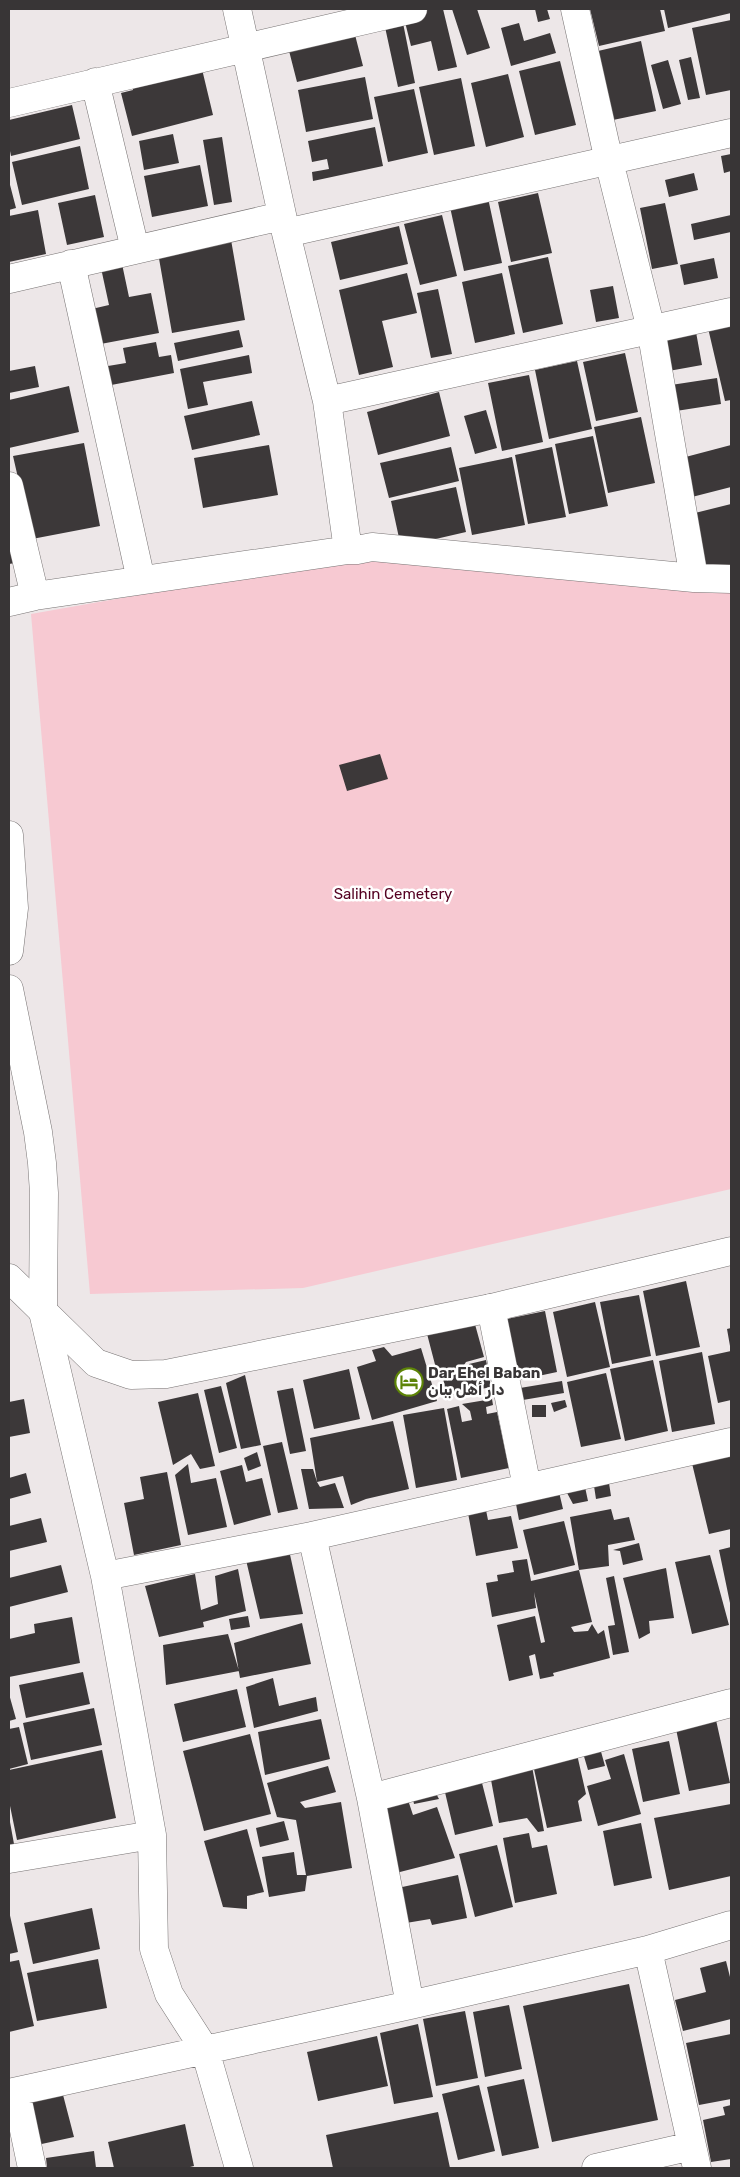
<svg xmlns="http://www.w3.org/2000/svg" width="740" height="2177" font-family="Rubik,Cairo,sans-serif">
<rect width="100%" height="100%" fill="#ede7e8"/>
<!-- green -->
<path fill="#f7c9d2" d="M376,553L731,586V1189L303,1288L90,1294L31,614Z"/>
<!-- building -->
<path fill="#3c3839" d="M423,9H443L457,67L438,71L431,41L411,46L403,14Z
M452,9H477L490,48L467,55Z
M535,9H547L550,19L538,22Z
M590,9H660L665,31L599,46Z
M664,9H731V13L668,28Z
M731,20V90L706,95L692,28Z
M403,23L415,83L398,87L385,27Z
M519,23L524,41L550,33L556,53L511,66L501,28Z
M353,27L363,66L297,82L287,43Z
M641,41L656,111L613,120L598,51Z
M691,57L700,98L688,100L679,60Z
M668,60L681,104L663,109L651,65Z
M560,61L576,125L535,135L519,71Z
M201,65L213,115L132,136L121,93L133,90L131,82Z
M508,74L524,137L486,147L471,83Z
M365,77L373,119L306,132L298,90Z
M461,78L475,146L434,155L419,87Z
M414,89L428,153L388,162L374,97Z
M72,105L80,139L11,156L9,146V120Z
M375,127L383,166L313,181L312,172L329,169L327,159L312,162L308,141Z
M173,134L179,163L144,170L139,141Z
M222,137L232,202L214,205L203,140Z
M80,146L89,189L22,205L12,162Z
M731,154V171L724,173L721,156Z
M200,165L208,206L152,217L144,176Z
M694,173L698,190L669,197L665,180Z
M9,181L16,208L9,210Z
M538,193L552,253L511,262L498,202Z
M95,195L104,237L67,245L58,203Z
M488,198L502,263L464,271L450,207Z
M665,203L678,264L652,269L640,208Z
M38,210L46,254L9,262V216Z
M442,215L457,276L420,285L404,224Z
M731,215V232L694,240L691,224Z
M399,226L408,264L340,280L331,242Z
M230,234L245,320L172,333L157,247Z
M548,257L563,324L523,333L508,266Z
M714,258L718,278L684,285L680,265Z
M122,264L129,297L151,293L159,333L90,346L83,311L109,305L101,268Z
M407,273L417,313L382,321L393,367L359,375L339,290Z
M502,273L515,334L475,343L462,282Z
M613,286L619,318L596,322L590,290Z
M438,289L452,354L431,358L417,293Z
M731,322V400L725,401L708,328Z
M239,330L243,347L178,361L174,343Z
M696,332L702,365L663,372L656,339Z
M156,342L159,357L171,355L174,373L106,386L102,367L126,363L123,348Z
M625,353L638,412L596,421L583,362Z
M249,355L252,373L203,382L208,405L188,409L180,369Z
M577,361L592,429L549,439L535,370Z
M35,366L39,387L9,393V371Z
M529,375L543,442L502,451L488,383Z
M717,378L721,404L676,411L671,385Z
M69,386L79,432L9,448V400Z
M439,392L450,436L378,455L367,412Z
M252,401L260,435L192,450L184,416Z
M486,410L497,448L475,454L464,416Z
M641,417L655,483L608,493L594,427Z
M593,436L608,506L569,514L555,444Z
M84,443L100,526L32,539L13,456Z
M269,445L278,495L203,508L194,458Z
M731,445V487L688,498L678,459Z
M451,447L459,481L389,498L380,463Z
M552,447L566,517L528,524L515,455Z
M512,457L525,525L472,535L459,468Z
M456,487L466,532L401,547L391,501Z
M731,504V569L706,575L691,514Z
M9,540L15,563L9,564Z
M380,754L388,779L347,791L339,765Z
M686,1281L700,1347L656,1356L643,1291Z
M639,1295L651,1356L612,1364L600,1302Z
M595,1302L610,1367L567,1377L553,1312Z
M545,1311L557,1372L510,1382L498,1321Z
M473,1317L484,1357L466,1362L462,1368L438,1376L426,1330Z
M731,1328V1345L730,1346L727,1329Z
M384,1347L392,1356L421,1348L437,1401L372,1420L357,1367L376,1361L372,1350Z
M731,1351V1400L718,1403L708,1356Z
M702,1352L715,1424L672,1432L659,1361Z
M486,1360L491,1387L446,1396L443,1377L468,1372L469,1364Z
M653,1360L668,1431L625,1441L610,1369Z
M349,1369L360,1419L314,1429L303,1380Z
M606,1373L621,1439L581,1447L567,1382Z
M245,1375L261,1445L241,1449L226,1383Z
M562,1381L564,1393L517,1401L514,1389Z
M221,1386L237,1448L219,1453L204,1390Z
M293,1388L306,1451L290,1454L277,1391Z
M198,1393L215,1466L200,1469L191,1454L173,1465L158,1402Z
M24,1399L30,1433L9,1437V1402Z
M492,1399L493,1405L486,1407L487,1414L497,1412L509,1468L461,1478L447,1409L459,1406L462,1422L472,1420L470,1411L462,1404Z
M565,1400L567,1407L554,1412L551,1403Z
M532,1405H546V1417H532Z
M444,1408L457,1480L416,1488L403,1415Z
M393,1421L409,1489L366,1499L351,1505L343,1476L317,1482L320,1487L335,1483L344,1508L309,1509L301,1469H313L317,1482L310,1438Z
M282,1442L298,1509L278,1513L263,1446Z
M731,1445V1529L709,1534L690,1455Z
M257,1452L261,1466L248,1471L244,1458Z
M188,1464L191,1483L216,1478L227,1527L188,1535L175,1475Z
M242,1465L246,1482L262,1478L271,1515L234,1525L220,1471Z
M167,1472L181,1545L134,1555L124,1503L144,1499L140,1477Z
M26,1473L31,1493L9,1499V1478Z
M609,1483L611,1496L596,1499L594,1486Z
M585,1487L588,1501L573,1504L566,1491Z
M559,1492L563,1509L519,1520L516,1504Z
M611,1509L614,1520L629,1517L635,1540L608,1545L609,1566L579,1570L570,1517Z
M486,1510L488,1520L511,1516L518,1548L476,1556L468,1513Z
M41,1518L47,1542L9,1551V1526Z
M564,1521L575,1565L534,1575L523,1530Z
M639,1543L643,1560L623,1565L620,1551L613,1550Z
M731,1547V1603H730L719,1550Z
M289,1550L303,1614L260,1619L246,1560Z
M710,1555L729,1625L692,1634L675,1562Z
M527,1559L531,1581L579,1570L592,1622L571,1627L574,1632L588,1631L592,1624L598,1634L604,1630L610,1658L553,1673L554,1676L540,1679L535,1654L529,1656L533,1675L509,1681L497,1625L535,1616L541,1643L545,1642L534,1592L536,1608L492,1617L486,1583L498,1581L497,1575L514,1572L512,1561Z
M61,1565L68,1592L9,1607V1578Z
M666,1568L674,1618L649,1621L650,1633L639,1639L623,1578Z
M238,1569L246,1611L203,1622L204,1627L159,1637L145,1586L195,1574L201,1610L218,1604L215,1576Z
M614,1576L629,1652L613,1655L608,1626L615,1625L606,1578Z
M248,1616L250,1627L231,1630L229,1619Z
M72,1617L80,1663L9,1677V1639L35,1633L34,1624Z
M302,1623L311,1664L240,1678L234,1643Z
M228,1634L239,1671L166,1685L163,1645Z
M83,1672L90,1704L26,1718L19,1685Z
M273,1678L279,1706L316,1697L318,1711L254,1728L246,1687Z
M237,1689L246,1727L183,1742L174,1704Z
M9,1694L16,1719L9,1721Z
M94,1708L102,1745L31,1760L23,1723Z
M321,1719L330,1759L265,1775L258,1732Z
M716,1720L730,1783L689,1791L676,1729Z
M19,1727L28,1764L9,1769V1729Z
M250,1734L271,1814L204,1831L183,1751Z
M669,1741L680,1794L643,1802L632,1749Z
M600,1748L605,1766L588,1770L583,1753Z
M102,1750L116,1818L17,1840L9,1801V1770Z
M576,1750L586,1794L578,1801L582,1821L547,1828L532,1760Z
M624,1754L641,1814L598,1826L587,1786L611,1779L605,1760Z
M531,1761L544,1831L538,1832L527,1818L499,1823L489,1769Z
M328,1766L336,1792L300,1802L305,1808L341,1802L352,1868L307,1876L305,1891L269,1897L262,1857L294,1852L297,1875H306L296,1820L277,1817L267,1783Z
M481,1779L493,1826L455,1835L444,1788Z
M432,1786L439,1799L414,1804L411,1790Z
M398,1800L409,1803L413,1815L437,1807L455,1858L396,1873L376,1803Z
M731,1804V1876L669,1890L654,1818Z
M284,1821L289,1840L260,1847L256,1828Z
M10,1822L14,1844L9,1845V1823Z
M641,1823L652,1878L614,1886L603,1831Z
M247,1829L264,1892L247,1896V1909L223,1907L204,1841Z
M529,1833L532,1848L547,1845L557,1894L515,1903L503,1838Z
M497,1845L513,1907L475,1917L459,1854Z
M458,1875L467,1918L432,1925L430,1919L400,1924L393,1889Z
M92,1908L100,1949L33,1964L24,1923Z
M9,1911L18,1952L9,1954Z
M98,1959L107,2008L37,2021L27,1973Z
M19,1960L34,2026L9,2032V1962Z
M726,1961L731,1981V2019L683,2031L675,2000L706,1992L700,1968Z
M629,1984L658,2120L552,2142L523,2006Z
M509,2005L522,2069L485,2077L473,2012Z
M465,2011L478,2078L436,2086L423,2019Z
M418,2024L433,2097L394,2104L380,2033Z
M731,2034V2099L699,2105L686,2043Z
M377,2036L388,2086L318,2101L307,2052Z
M524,2079L539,2148L502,2156L487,2087Z
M479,2085L495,2151L458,2160L442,2094Z
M62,2091L74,2137L37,2145L26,2100Z
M731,2105V2159L711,2162L703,2120L725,2115L723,2107Z
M438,2112L450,2168H333L326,2135Z
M185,2124L194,2166L186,2168H114L108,2142Z
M94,2151L96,2168H47L46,2158Z"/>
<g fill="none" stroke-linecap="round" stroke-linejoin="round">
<!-- minor casing -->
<g stroke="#787474" stroke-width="29">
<path id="minor" d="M237,9L286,233L327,401L348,550H357L372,547L694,578L731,579
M575,9L609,161L651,329L694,578
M95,82L135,249
M9,103L413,9
M286,233L731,133
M71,264L141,580
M9,279L282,216
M327,401L731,312
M9,486L35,596
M9,602L35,596L348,550
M9,835L14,908L9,951
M9,989L38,1132L42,1163L44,1193L43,1312L105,1576L152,1835L154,1949L169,1994L205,2050L239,2168
M491,1308L527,1487
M312,1536L371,1798L410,2005
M105,1576L312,1536L731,1442
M371,1798L731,1703
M9,1859L152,1835
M648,1950L697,2168
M16,2092L32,2168
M9,2093L410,2005L648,1950L731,1925
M596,2168L692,2146"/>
</g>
<!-- tertiary casing -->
<g stroke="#787474" stroke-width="29">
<path id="tertiary" d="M9,1278L96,1363L131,1375L166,1374L491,1308L731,1251"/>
</g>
<!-- minor -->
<use href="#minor" stroke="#fff" stroke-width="28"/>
<!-- tertiary -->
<use href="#tertiary" stroke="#fff" stroke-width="28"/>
</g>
<!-- icons -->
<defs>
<g id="hotel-ring" transform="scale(1.4375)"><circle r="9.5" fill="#fff" stroke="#5d8407" stroke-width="1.5"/><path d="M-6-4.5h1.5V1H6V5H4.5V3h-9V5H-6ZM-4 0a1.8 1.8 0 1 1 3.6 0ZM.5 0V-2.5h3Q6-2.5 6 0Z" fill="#5d8407"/></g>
</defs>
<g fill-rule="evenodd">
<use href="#hotel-ring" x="409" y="1382"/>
</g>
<g text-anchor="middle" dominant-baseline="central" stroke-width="5" stroke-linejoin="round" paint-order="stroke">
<!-- park labels -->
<g font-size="15" fill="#540021" stroke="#fff">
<text x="393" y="894">Salihin Cemetery</text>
</g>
<!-- poi labels -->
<g font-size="15" font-weight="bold" fill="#383536" stroke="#fff" text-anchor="start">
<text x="428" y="1373">Dar Ehel Baban<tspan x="428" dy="17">دار أهل ببان</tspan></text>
</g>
</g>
<!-- border -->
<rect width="740" height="2177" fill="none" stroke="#383536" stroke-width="20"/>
</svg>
